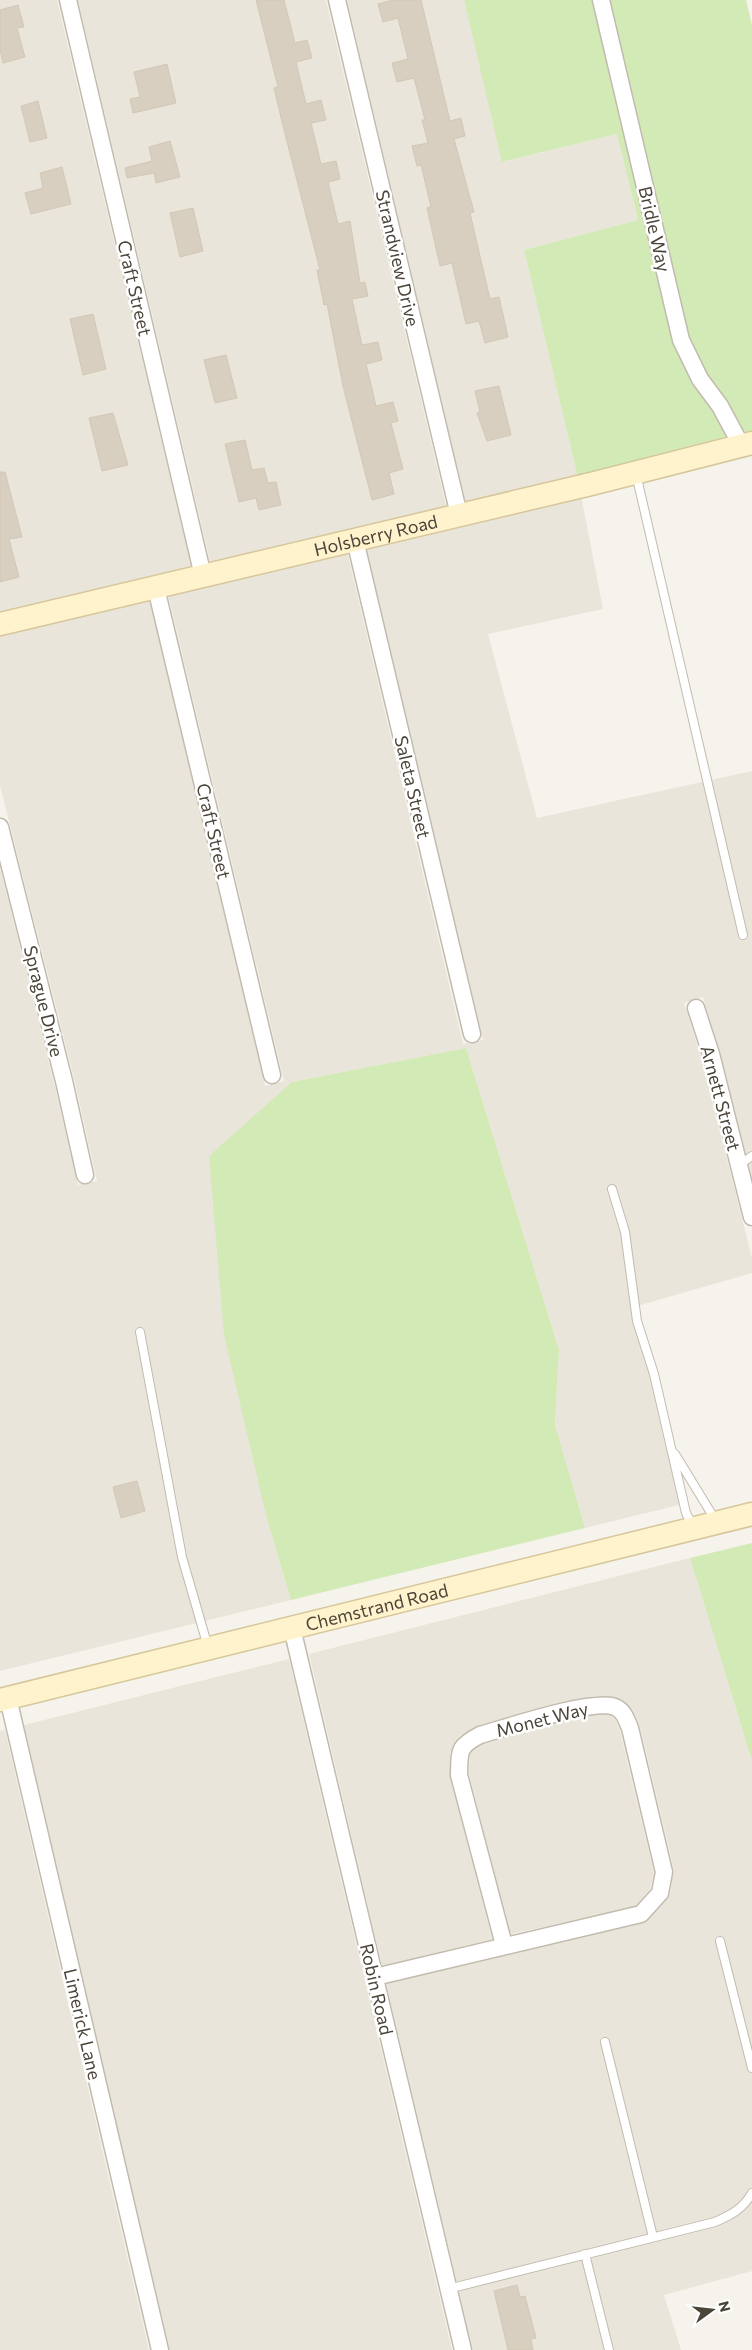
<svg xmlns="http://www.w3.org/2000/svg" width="752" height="2350" font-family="Commissioner,sans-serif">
<rect width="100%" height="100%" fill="#f6f3ec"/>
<!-- residential -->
<path fill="#eae5da" d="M0,0H57L192,570L0,615Z
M78,0H326L447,509L211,565Z
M347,0H464L503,162L617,134L638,220L524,250L578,478L466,504Z
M581,495L603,609L488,634L537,818L752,771V1177L720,1052L703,997L684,1003L701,1057L752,1258V1273L637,1306L687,1503L585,1528L555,1425L559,1350L466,1048L292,1082L267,1519L291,1600L0,1671V868L54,1083L78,1185L97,1181L74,1078L0,786V633L149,598L265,1086L284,1081L168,594L347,551L463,1044L483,1040L366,546Z
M690,1558L752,1761V2271L664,2295L681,2350H473L386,1983L642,1923L648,1919L670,1894L674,1870L640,1726L633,1710L620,1699L594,1696L477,1727L461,1735L456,1740L450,1753V1778L492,1939L382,1966L309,1654Z
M289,1659L452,2350H170L112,2105L24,1725Z
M593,1713L609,1715L615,1719L620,1731L654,1873L650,1889L635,1907L511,1934L469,1774L470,1754L473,1748L483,1743Z
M5,1730L93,2110L149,2350H0V1731Z"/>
<!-- green -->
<path fill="#d2eab5" d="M464,0H746L752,25V434L578,478L524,250L638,220L617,134L502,162Z
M466,1048L559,1350L555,1425L585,1528L291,1600L267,1519L224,1335L209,1156L292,1082Z
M752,1543V1761L690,1558Z"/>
<!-- building -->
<path fill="#d8cfc1" stroke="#d3c7b4" d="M256,0H284L295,43L307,40L312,58L296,62L306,104L321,100L326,120L311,123L321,164L336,161L340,179L328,182L338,224L350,221L360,283L365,282L368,296L352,299L362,345L378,342L382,360L366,364L376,406L393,402L398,421L391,423L403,469L389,473L394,494L372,500L343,386L327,304L324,305L317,270H320L284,130L274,88L278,87Z
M393,0H421L450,121L461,118L465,136L454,139L474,212L470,213L490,299L499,297L508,337L485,343L479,321L466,324L452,263L440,266L427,208L431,207L421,165L417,166L412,146L428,143L422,120H425L414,78L397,82L392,63L408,59L398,18L383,22L378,4Z
M18,5L24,27L17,28L25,57L3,63L0,50V10Z
M167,64L176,103L133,113L130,99L140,97L134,72Z
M38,101L47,138L30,142L21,106Z
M170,141L180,177L156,183L154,173L127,178L125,168L152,161L149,147Z
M62,167L71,204L31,214L25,193L43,188L40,173Z
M193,208L203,251L180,257L170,213Z
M93,314L106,369L83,375L70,319Z
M226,355L237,398L215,403L204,360Z
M499,386L511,435L487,441L477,413L480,412L475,391Z
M113,413L128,465L102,471L89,418Z
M245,440L252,470L264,468L268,483L276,482L281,505L259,510L256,498L239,502L225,444Z
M0,472H5L22,537L9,539L19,577L0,582Z
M137,1481L145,1511L121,1518L113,1487Z
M517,2285L520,2297L525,2296L536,2338L531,2339L533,2350H508L494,2291Z"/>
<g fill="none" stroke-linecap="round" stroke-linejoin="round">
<!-- lane casing -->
<g stroke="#c2bbae" stroke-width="10">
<path id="lane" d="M636,474L743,935
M739,1165L752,1156
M612,1189L625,1232L637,1321L654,1374L686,1513L689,1519L696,1524
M140,1332L182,1557L208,1647
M675,1454L716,1521
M720,1941L752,2068
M605,2042L653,2237
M585,2254L609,2350
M448,2289L715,2222C731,2215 743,2209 752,2193"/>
</g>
<!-- street casing -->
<g stroke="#c2bbae" stroke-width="19">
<path id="street" d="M68,0L203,576
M337,0L459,515
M601,0L681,340L700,379L720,406L741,445
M355,540L472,1034
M156,588L272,1075
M0,827L64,1081L85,1175
M696,1008L711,1054L752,1217
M292,1628L463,2350
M8,1698L160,2350
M375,1977L641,1914L660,1893L664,1872L630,1728C626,1719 624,1711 615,1707C594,1698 505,1728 480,1735C457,1747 460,1751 459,1775L504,1945"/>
</g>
<!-- secondary casing -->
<g stroke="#d6c79b" stroke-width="25">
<g id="secondary">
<path id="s1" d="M0,624L591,484L752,443"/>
<path id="s2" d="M0,1700L752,1514"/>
</g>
</g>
<!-- lane -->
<use href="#lane" stroke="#fff" stroke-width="8"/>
<!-- street -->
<use href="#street" stroke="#fff" stroke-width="16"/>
<!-- secondary -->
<use href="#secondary" stroke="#fff3cd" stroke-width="22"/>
</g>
<g text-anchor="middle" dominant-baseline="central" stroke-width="5" stroke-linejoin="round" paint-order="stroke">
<!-- street labels -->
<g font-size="18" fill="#4b4439" stroke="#fff">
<text transform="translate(655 229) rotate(77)">Bridle Way</text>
<text transform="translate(398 258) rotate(77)">Strandview Drive</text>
<text transform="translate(135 288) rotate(77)">Craft Street</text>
<text stroke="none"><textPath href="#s1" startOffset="386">Holsberry Road</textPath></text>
<text transform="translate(413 787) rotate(77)">Saleta Street</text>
<text transform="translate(214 831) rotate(77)">Craft Street</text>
<text transform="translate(44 1001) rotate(76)">Sprague Drive</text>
<text transform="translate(721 1098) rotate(75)">Arnett Street</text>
<text stroke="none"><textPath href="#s2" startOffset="388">Chemstrand Road</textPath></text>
<text transform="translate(542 1719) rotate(-14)">Monet Way</text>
<text transform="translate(377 1989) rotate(77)">Robin Road</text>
<text transform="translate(83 2024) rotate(77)">Limerick Lane</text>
</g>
</g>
<!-- north arrow -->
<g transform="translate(712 2310) rotate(75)" stroke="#ffffff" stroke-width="4" paint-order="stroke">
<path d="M0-4L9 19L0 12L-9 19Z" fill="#4b4439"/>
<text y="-8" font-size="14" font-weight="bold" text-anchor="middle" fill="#4b4439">N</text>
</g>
</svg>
